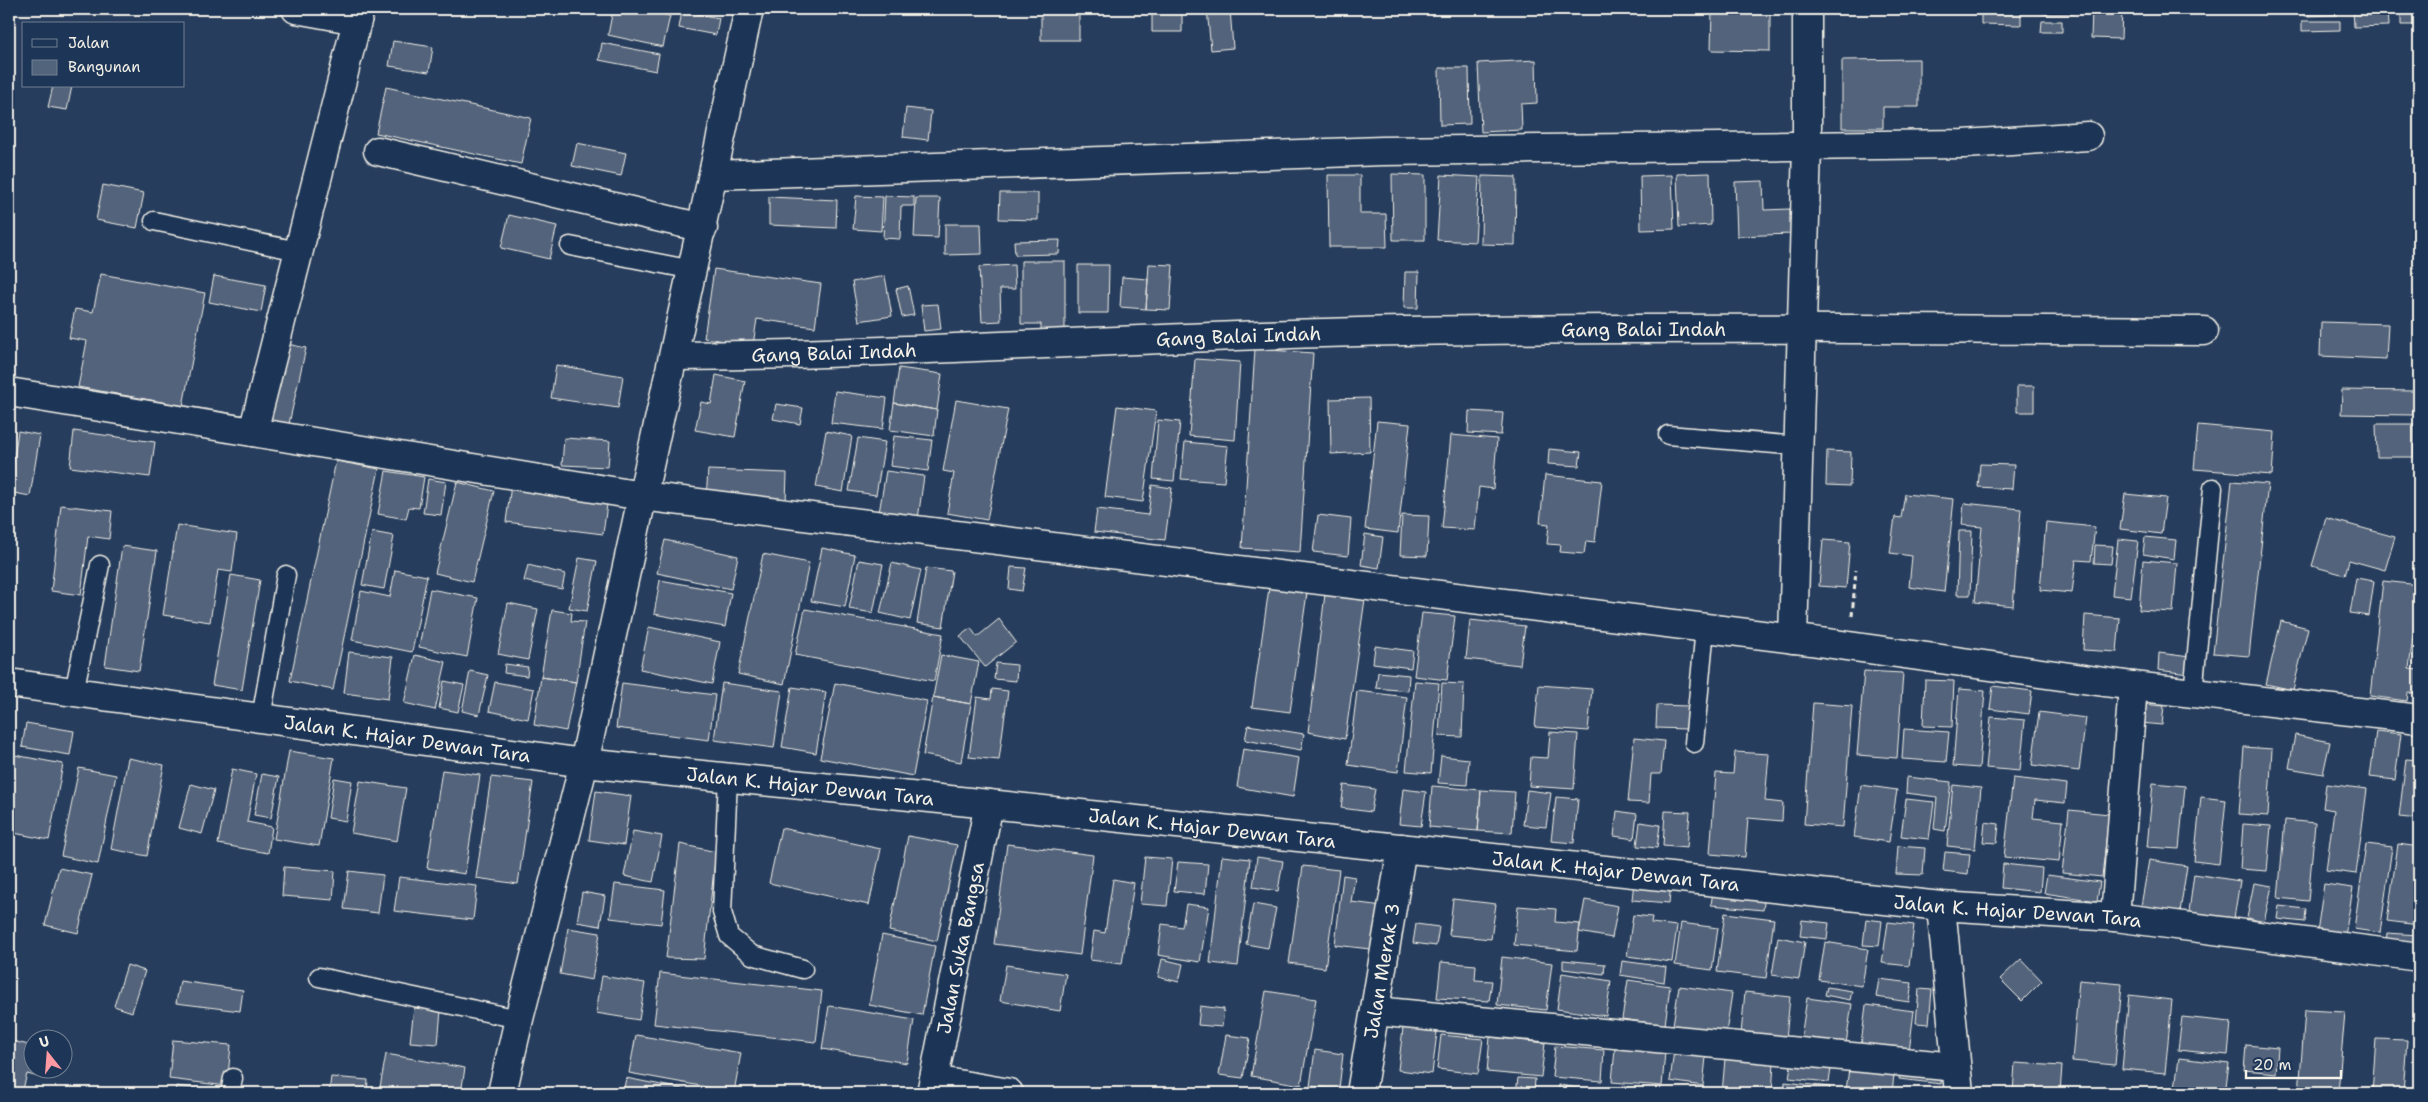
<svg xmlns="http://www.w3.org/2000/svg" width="2428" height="1102" font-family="'Shantell Sans',sans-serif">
<rect width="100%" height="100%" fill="#263d5d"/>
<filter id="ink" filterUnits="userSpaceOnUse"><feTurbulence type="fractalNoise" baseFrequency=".02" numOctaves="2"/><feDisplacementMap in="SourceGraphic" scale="10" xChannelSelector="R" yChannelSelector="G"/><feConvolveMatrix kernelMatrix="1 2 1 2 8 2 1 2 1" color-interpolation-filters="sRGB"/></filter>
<g filter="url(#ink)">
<!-- building -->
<path fill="#52647b" stroke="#f4f1e8" d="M414,9H437L435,15Z
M613,9H639L670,16L663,47L608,35Z
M1041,9H1079V40H1041Z
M1152,9H1182V32H1152Z
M1207,9H1230L1233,48L1211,50Z
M1981,9H2021V25L1981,24Z
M2044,9H2074V14H2044Z
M2092,9H2122L2121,39L2091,38Z
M2304,9H2337V15L2304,16Z
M2353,9H2387L2388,26L2354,27Z
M2401,9H2419V25H2401Z
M682,11L719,18L716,35L679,28Z
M1712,11L1770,12V51L1711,50Z
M2042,21H2062V32H2041Z
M2302,21H2340V30L2302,31Z
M393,41L433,47L429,72L389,66Z
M602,43L659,54L656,71L599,60Z
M1919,59V107H1883V128H1842V60Z
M1536,60L1537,103L1521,104L1522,130L1481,132L1478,63Z
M1439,68H1469L1470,124L1440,125Z
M53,86H72L67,110L48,107Z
M386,87L531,118L521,164L376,133Z
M906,108L931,111L928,140L903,137Z
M577,143L626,153L621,176L572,166Z
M1710,173L1711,225L1679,227L1677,174Z
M1392,174L1425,175V240H1393Z
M1328,175H1360V214H1386L1387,247H1329Z
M1441,175L1479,177L1475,242L1437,240Z
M1672,175L1674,229L1641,230L1640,176Z
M1482,176L1516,177L1515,245L1481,244Z
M1763,181L1764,210L1790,209L1791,234L1737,236L1735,182Z
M103,185L144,193L137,228L96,220Z
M1000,193H1038V220L999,219Z
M856,196L883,197L881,231L853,229Z
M885,196L914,197V206H901L900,239L883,238Z
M769,197L837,200L836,228L769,225Z
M916,198H940L938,238L914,237Z
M509,215L557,226L549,259L501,248Z
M945,224H981L982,254L945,255Z
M1060,240L1059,254L1015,255L1014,241Z
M1021,261H1065V331H1041V324H1021Z
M1149,264L1173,265L1170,310L1146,309Z
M1014,265L1015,289H1000L1001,321L982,322L979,267Z
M1078,265H1109L1108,313H1078Z
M714,269L821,284L815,327L757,319L753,345L704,338Z
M1405,272H1419L1418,308H1404Z
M101,274L205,293L183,406L78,387L87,341L69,338L75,309L93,312Z
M214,276L266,285L261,312L209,302Z
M885,276L892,316L859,321L852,282Z
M1122,277L1148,279L1146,309L1120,307Z
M908,286L914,315L902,317L896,289Z
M938,304L941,329L924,331L921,305Z
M2321,322L2388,324L2386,359L2320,356Z
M287,344L306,348L288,428L269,423Z
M1255,349L1313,353L1300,552L1242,548Z
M1195,359L1240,362L1235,440L1189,436Z
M556,365L623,376L618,408L551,398Z
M899,368L942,374L937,410L894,403Z
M716,375L745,381L735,437L695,430L701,402L711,404Z
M2017,386H2034V412H2017Z
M2342,390L2414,391L2413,415L2341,414Z
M835,391L887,398L883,429L831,423Z
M1369,398L1370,452L1331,454L1330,399Z
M956,400L1008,409L987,520L947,513L954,473L943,471Z
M894,403L937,410L934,436L890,430Z
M776,404L803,408L800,424L773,419Z
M1117,406L1156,411L1143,502L1105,497Z
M1469,411L1503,413L1501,435L1468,433Z
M1158,420L1180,422L1174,481L1153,479Z
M1377,421L1410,424L1398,533L1365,529Z
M2376,424H2414V457H2377Z
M2198,425L2275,432L2272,475L2194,469Z
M18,431L40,435L30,496L9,492Z
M74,431L155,442L150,477L70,467Z
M826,431L852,436L843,492L816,487Z
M1451,435L1497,439L1493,489L1479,487L1475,530L1442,528Z
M894,436L932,440L928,471L890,466Z
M564,438L610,441L608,467L562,465Z
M858,438L885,442L876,495L849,491Z
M1185,442L1228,446L1224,482L1181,479Z
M1549,449L1581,452L1579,466L1548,464Z
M1827,451L1851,452L1850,486L1826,485Z
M336,461L379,469L333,690L290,681Z
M1980,464L2014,465L2012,489L1978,487Z
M708,470L787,473L786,503L706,499Z
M386,471L424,477L419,508L409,507L406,519L378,514Z
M886,471L924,476L918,519L879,513Z
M1545,475L1602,481L1595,542L1586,541L1584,554L1560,552L1561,545L1547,544L1549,524L1540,523Z
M428,479L446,482L441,515L423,513Z
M2232,481L2268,484L2249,656L2213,653Z
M457,482L494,491L472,582L435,573Z
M511,485L608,497L603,534L506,522Z
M1152,485L1172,488L1165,540L1094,532L1097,509L1148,515Z
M1905,494L1954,499L1944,592L1909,587L1912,556L1890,553L1895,517L1901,518Z
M2125,494L2166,498L2161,534L2120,529Z
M1964,503L2021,509L2013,606L1975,602L1982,527L1962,525Z
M61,505L112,511L109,539L88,536L81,595L51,591Z
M1318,515L1351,519L1348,556L1313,552Z
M1402,515L1429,516L1427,556L1400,555Z
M2326,518L2395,537L2385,570L2349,560L2345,575L2312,566Z
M2046,522L2095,527L2091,561L2076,560L2072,593L2040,590Z
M177,525L237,534L232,572L218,570L210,622L163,615Z
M1959,531H1972L1970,595H1957Z
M372,532L394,536L384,589L362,585Z
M1365,534L1383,537L1379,568L1361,565Z
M2145,537L2176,540L2174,559L2143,554Z
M2118,539L2138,541L2131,597L2112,595Z
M665,540L738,556L731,589L657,573Z
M1823,540L1850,542L1846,588L1819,586Z
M2095,545L2113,546L2111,564L2094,563Z
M122,546L157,551L139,671L105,666Z
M822,548L855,555L845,607L811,601Z
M763,554L809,563L784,684L738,674Z
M579,558L597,561L587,611L569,608Z
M859,560L883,564L873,613L849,609Z
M2143,560L2177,563L2173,612L2139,610Z
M892,563L921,570L910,620L880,613Z
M528,565L565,574L562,589L524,581Z
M1011,567L1026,568L1022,591L1009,589Z
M926,568L952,571L943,627L917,623Z
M395,570L427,576L412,652L352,640L361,591L390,597Z
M231,575L260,580L242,690L212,685Z
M2356,578L2374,581L2369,616L2350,613Z
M660,580L731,593L725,627L654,614Z
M2383,581L2419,585L2409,669L2419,670V694L2408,693L2407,701L2370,696Z
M1269,588L1307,593L1290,712L1252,707Z
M430,589L478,598L467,657L419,647Z
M1325,594L1365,599L1345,739L1308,732Z
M508,603L538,609L528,660L498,654Z
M805,609L943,634L934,681L795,655Z
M552,610L572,613L571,621L585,622L576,682L541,677Z
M1422,613L1455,616L1447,680L1414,676Z
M2085,615L2120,618L2117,652L2083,650Z
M999,619L1016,642L985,667L960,636L971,628L977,637Z
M1470,620L1525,626L1520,665L1466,659Z
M2281,621L2308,628L2293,690L2266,684Z
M649,627L720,642L712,684L640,669Z
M1375,646L1413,651L1411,668L1373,663Z
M349,652L393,657L388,699L344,693Z
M2159,653L2190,657L2188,674L2158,670Z
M415,655L446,662L435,710L404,703Z
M941,655L979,662L971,704L933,697Z
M996,663L1017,665L1016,681L994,679Z
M505,664L528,667L527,676L504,673Z
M470,671L488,675L479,715L462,711Z
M1864,671L1903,673L1897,758L1857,755Z
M1378,672L1409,675L1408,691L1376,688Z
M541,677L576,682L566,731L534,725Z
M1925,680L1954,681L1952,727L1923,726Z
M444,681L464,685L458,712L439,708Z
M1415,681L1439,683L1431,773L1406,771Z
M495,682L534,689L528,719L489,711Z
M622,683L715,695L709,740L616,728Z
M722,683L782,691L774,748L714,740Z
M835,683L927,701L913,776L820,758Z
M1442,683L1464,684L1462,737L1439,736Z
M1539,685L1592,689L1588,731L1535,727Z
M1993,686L2032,691L2029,714L1990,709Z
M792,687L826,692L816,753L782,747Z
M992,689L1008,691L999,760L969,757L977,697L991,699Z
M1959,689L1985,691L1979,768L1953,766Z
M1357,691L1407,697L1398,772L1348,765Z
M933,697L971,704L961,762L923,755Z
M1813,703L1852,706L1843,827L1804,824Z
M2142,704L2164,706L2162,725L2140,723Z
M1657,705L1688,706L1686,729L1656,728Z
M2039,712L2086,718L2079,771L2032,765Z
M1991,717L2025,720L2020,771L1986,768Z
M26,723L74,731L70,755L22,747Z
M1248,725L1304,734L1301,750L1245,740Z
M1904,729L1949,732L1946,762L1902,759Z
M2376,731L2401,734L2395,780L2370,777Z
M1550,732L1578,734L1574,789L1529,786L1531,757L1548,758Z
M2295,735L2330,742L2323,774L2289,768Z
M1634,738L1664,741L1661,774H1651L1649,803L1628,802Z
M2244,747L2272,749L2268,816L2239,814Z
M1243,749L1299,758L1293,797L1237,787Z
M289,751L334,758L319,846L274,839Z
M1735,752L1769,754L1765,801L1783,803L1782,821L1748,818L1745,857L1710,854L1716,773L1733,774Z
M9,754L63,764L49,840L9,832Z
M1441,756L1469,759L1467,785L1438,783Z
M128,758L164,765L147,856L111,849Z
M2406,759L2419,760V819L2399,817Z
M79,768L116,775L98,864L61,856Z
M232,769L256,774L247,822L272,827L268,853L218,844Z
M442,770L480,775L465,874L427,868Z
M262,774L279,777L271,818L254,815Z
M491,777L533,782L518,884L476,878Z
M1907,777L1951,782L1945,831L1934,829L1937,797L1906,793Z
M334,778L352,781L346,821L328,818Z
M2013,778L2067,784L2065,803L2035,800L2033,818L2063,821L2059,862L2004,857Z
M360,781L406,788L397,841L351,833Z
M2153,783L2185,786L2179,849L2147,847Z
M191,784L214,790L202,834L179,828Z
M2326,784L2367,789L2356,874L2326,870L2334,810L2323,808Z
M1344,785L1375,789L1371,812L1341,808Z
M1861,785L1897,790L1889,842L1854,837Z
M1953,785L1981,788L1975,849L1947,846Z
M1432,786L1481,790L1478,831L1429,827Z
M1403,789L1426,792L1421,826L1399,824Z
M1481,790L1515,792L1512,833L1478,831Z
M1527,790L1551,793L1546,827L1523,825Z
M596,791L631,796L624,845L589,840Z
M1556,797L1578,799L1574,843L1551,841Z
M2201,797L2226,800L2219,864L2194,861Z
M1906,799L1934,802L1929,839L1901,836Z
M2069,810L2109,814L2102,877L2062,873Z
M1617,811L1637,814L1634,839L1614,836Z
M1665,811L1690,812L1687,848L1663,846Z
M2285,820L2315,823L2308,901L2278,898Z
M1640,822L1660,825L1657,848L1637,846Z
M1985,822L1999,824L1997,843L1983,842Z
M2243,824L2271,826L2267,871L2240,869Z
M781,828L881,849L869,905L769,883Z
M633,831L662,836L653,882L624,876Z
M908,836L957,845L937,941L889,931Z
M680,844L716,852L704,959L666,958Z
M1007,844L1093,855L1080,955L994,944Z
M2366,844L2392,847L2380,933L2354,929Z
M2398,844L2419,847V925L2387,921Z
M1898,846L1925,848L1923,875L1896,874Z
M1945,852L1970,854L1968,874L1943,871Z
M1222,856L1250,859L1238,966L1210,963Z
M1145,857L1172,859L1167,906L1140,904Z
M1257,857L1283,861L1278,891L1253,887Z
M2149,860L2187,866L2180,912L2141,906Z
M1178,862L1208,864L1205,894L1174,891Z
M2003,864L2042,868L2040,892L2001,888Z
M1303,866L1339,870L1325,968L1289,963Z
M284,867L335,871L333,900L282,896Z
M59,868L92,875L78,933L45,925Z
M349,871L383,875L378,913L344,909Z
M2194,874L2240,881L2234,918L2189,912Z
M1343,875L1355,877L1351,902L1383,906L1379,950L1335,945Z
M2047,875L2100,882L2097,901L2044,893Z
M399,877L477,886L473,920L394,911Z
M1113,879L1134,883L1122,964L1090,960L1094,931L1105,933Z
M1634,881L1671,884L1669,903L1632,900Z
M2254,883L2272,886L2264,922L2247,918Z
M615,884L665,890L661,924L610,918Z
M2324,884L2353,888L2345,936L2317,932Z
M1713,891L1765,896L1763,910L1711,905Z
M582,892L605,896L600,926L577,922Z
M1453,899L1496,904L1491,939L1449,935Z
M1585,900L1618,906L1612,938L1579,932Z
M1186,904L1209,907L1200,962L1158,955L1162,924L1182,927Z
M1253,904L1276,908L1268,948L1246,944Z
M1518,906L1556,909L1555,922L1580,924L1577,951L1514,945Z
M2279,906L2306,909L2305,922L2277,919Z
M1725,913L1774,919L1766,978L1717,972Z
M1633,915L1652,917L1651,923L1677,926L1672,962L1627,956Z
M1866,919L1882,921L1879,946L1863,945Z
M1802,920L1829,923L1827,939L1800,936Z
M1888,922L1914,925L1909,966L1882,963Z
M1681,923L1718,928L1712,970L1675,965Z
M1416,924L1439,927L1436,946L1413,943Z
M568,928L600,933L592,980L560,974Z
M2387,933L2419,935V946L2386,943Z
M882,935L935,946L922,1015L869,1005Z
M1778,937L1805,942L1799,979L1772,975Z
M1825,942L1868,949L1862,986L1819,980Z
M1502,957L1552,963L1546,1010L1497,1005Z
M1162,959L1183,964L1179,982L1158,977Z
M2021,959L2042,981L2022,1001L2000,979Z
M1563,960L1605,964L1604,974L1563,969Z
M1622,961L1666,967L1664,982L1620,975Z
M1441,962L1476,965L1475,980L1492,981L1489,1001L1437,998Z
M127,965L145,971L132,1012L114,1006Z
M1006,965L1066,974L1060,1011L1000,1001Z
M660,973L822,991L816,1042L654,1024Z
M1562,973L1611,981L1606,1016L1557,1009Z
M602,976L645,983L639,1020L596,1013Z
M1879,979L1912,983L1909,1002L1876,997Z
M1628,980L1670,986L1665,1025L1622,1019Z
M2079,980L2122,984L2115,1065L2072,1061Z
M180,981L243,990L240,1011L176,1003Z
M1679,986L1732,993L1726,1033L1673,1025Z
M1827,987L1852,991L1850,1000L1825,995Z
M1919,989L1932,990L1929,1024L1916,1023Z
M1266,991L1316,999L1301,1085L1251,1076Z
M1745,992L1790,997L1786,1039L1741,1034Z
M2129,995L2172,1000L2165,1073L2122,1069Z
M1807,998L1852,1004L1846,1044L1801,1038Z
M1866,1005L1914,1011L1909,1051L1861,1044Z
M829,1006L914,1020L907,1063L822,1049Z
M1200,1006L1224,1009L1222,1027L1198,1025Z
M414,1008L441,1010L438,1044L410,1042Z
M2305,1010L2345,1012L2338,1093H2299Z
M2182,1017L2231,1022L2228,1055L2178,1050Z
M1403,1028L1437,1032L1432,1074L1398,1070Z
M636,1035L741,1053L734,1092L629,1073Z
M1226,1035L1250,1038L1243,1078L1219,1075Z
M1441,1035L1483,1039L1478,1074L1437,1069Z
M1490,1037L1545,1043L1541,1077L1487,1072Z
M2376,1039L2407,1040L2403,1093H2372Z
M9,1040L32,1046V1070H49L47,1079L27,1074L22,1093H9Z
M173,1040L231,1045L227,1086L169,1079Z
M1675,1043L1707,1047L1703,1086L1670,1081Z
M2246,1045L2278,1048L2276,1073L2244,1070Z
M1555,1046L1604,1050L1602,1081L1552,1077Z
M1615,1048L1665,1052L1662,1086L1612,1082Z
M1315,1050L1343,1054L1339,1089L1310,1086Z
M386,1054L465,1068L461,1093H379Z
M2179,1058L2229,1064L2225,1093L2175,1088Z
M1725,1059L1774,1063L1772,1093H1722Z
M2015,1063L2062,1066L2060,1093H2013Z
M1791,1065L1831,1069L1829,1082L1789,1078Z
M1942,1068L1941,1084L1899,1079L1900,1073Z
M1849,1069L1894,1074L1892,1093L1846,1090Z
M331,1077L368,1080L367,1093H329Z
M626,1078L702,1093H623Z
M1518,1078L1535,1079L1534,1093H1516Z
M1785,1082L1830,1087L1829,1093H1784Z
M1559,1085L1591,1090V1093H1558Z
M176,1086L224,1092V1093H175Z
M1304,1090L1329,1092V1093H1303Z"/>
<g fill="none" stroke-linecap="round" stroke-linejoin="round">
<!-- service casing -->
<g stroke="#f4f1e8" stroke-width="21">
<path id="service" d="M154,221L298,251
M570,246L693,270
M1668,435L1799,446
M74,692L100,565
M2193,693L2213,488
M261,718L286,575
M1694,743L1705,628
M728,778L722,912L729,936L752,955L803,969
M319,977L519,1019
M230,1093L233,1078"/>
</g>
<!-- minor casing -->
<g stroke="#f4f1e8" stroke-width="31">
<g id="minor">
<path d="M296,9L357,20"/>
<path d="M378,151L703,228"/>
<path d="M714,175L1382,151L1964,144L2088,136"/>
<path id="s1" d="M674,356C918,354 1161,335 1405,331C1671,327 1938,329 2204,331"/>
<path d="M9,392L642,496L1812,641L2133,686L2419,719"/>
<path d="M253,432L360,9"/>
<path d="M1793,639L1807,146V9"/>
<path d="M1941,906L1959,1093"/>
<path d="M2115,917L2133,686"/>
<path d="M1375,1011L1956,1067"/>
<path d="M934,1080L1009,1093"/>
<path d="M502,1093L519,1019L584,763L749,9"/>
<path id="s2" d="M931,1093L989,804"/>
<path id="s3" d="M1361,1093L1402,848"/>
</g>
</g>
<!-- tertiary casing -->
<g stroke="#f4f1e8" stroke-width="31">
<g id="tertiary">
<path id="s4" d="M9,683L584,763L989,804L1941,906L2115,917L2419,957"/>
</g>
</g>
<!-- path -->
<path stroke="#f4f1e8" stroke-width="3" stroke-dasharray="5 4" stroke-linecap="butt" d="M1852,616L1856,570"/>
<!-- service -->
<use href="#service" stroke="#1d3557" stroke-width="18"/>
<!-- minor -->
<use href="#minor" stroke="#1d3557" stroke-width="28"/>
<!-- tertiary -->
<use href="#tertiary" stroke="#1d3557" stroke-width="28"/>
</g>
</g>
<g text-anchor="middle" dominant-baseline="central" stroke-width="4.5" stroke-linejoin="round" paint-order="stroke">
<!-- street labels -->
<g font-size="19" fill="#f4f1e8" stroke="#1d3557">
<text stroke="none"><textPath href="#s1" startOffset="970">Gang Balai Indah</textPath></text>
<text stroke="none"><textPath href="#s1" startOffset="565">Gang Balai Indah</textPath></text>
<text stroke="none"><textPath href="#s1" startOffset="160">Gang Balai Indah</textPath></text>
<text stroke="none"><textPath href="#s4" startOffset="402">Jalan K. Hajar Dewan Tara</textPath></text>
<text stroke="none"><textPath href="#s4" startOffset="808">Jalan K. Hajar Dewan Tara</textPath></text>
<text stroke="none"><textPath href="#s4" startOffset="1212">Jalan K. Hajar Dewan Tara</textPath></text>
<text stroke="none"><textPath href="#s4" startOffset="1618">Jalan K. Hajar Dewan Tara</textPath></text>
<text stroke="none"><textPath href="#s4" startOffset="2022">Jalan K. Hajar Dewan Tara</textPath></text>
<text stroke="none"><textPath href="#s2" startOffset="148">Jalan Suka Bangsa</textPath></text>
<text stroke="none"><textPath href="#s3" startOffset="124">Jalan Merak 3</textPath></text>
</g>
</g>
<!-- margin -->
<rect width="2428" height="1102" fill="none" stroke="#1d3557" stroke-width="30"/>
<rect x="15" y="15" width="2398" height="1072" fill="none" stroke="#f4f1e8" stroke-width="2" filter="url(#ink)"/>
<!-- legend -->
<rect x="22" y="22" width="162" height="65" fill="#1d3557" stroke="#738091"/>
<rect x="32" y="39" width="25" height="8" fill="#1d3557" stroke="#738091"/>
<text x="68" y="48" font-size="15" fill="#f4f1e8">Jalan</text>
<rect x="32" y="60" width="25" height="15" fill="#52647b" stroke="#738091"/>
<text x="68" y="72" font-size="15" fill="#f4f1e8">Bangunan</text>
<!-- north arrow -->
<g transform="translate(48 1054) rotate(343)"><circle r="24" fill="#1d3557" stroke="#738091"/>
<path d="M0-4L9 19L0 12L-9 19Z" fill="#ff9aa2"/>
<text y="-8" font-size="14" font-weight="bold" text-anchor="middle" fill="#f4f1e8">U</text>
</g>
<!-- scale -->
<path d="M2246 1070v8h95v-8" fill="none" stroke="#f4f1e8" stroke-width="2.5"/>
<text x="2253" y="1070" font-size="15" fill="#f4f1e8" stroke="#1d3557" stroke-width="4" paint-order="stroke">20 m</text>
</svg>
